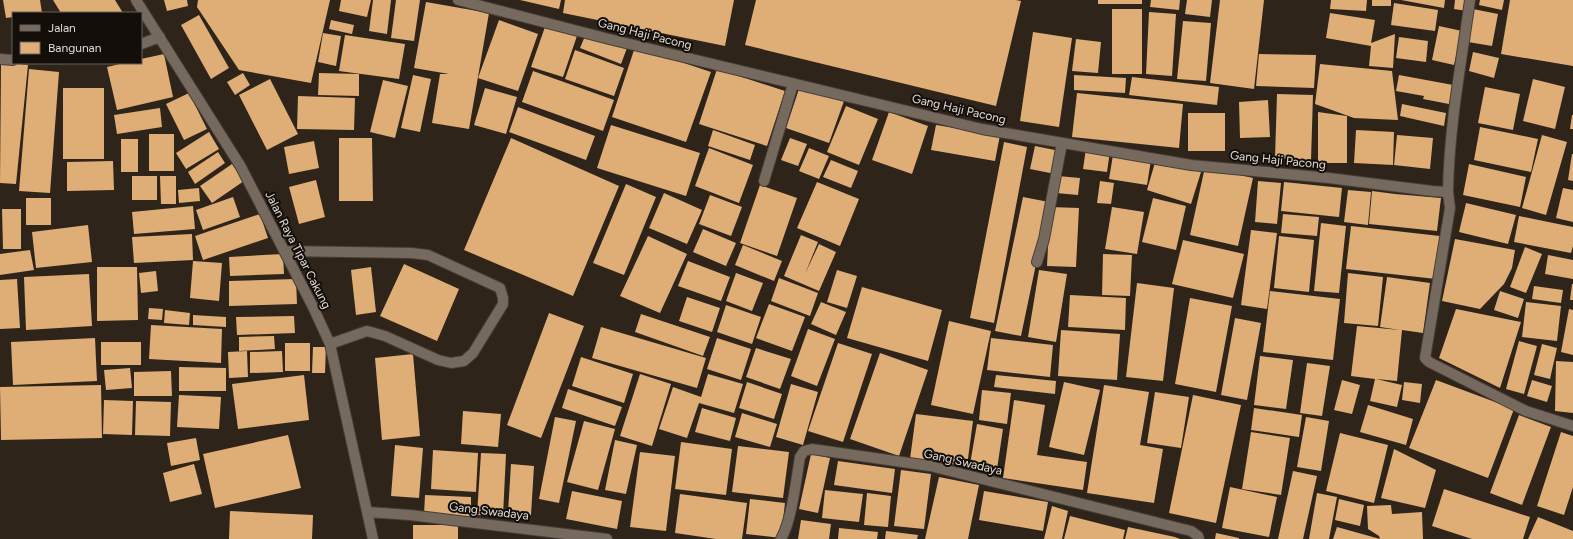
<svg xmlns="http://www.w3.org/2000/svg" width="1573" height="539" font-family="Figtree,sans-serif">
<rect width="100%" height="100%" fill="#2e241a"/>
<!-- building -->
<path fill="#dfad76" d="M3,0H40L42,13H13V17L6,18Z
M53,0H115L123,13H61Z
M164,0H187L188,6L167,11Z
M198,0H330L311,83L239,70L197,7Z
M341,0H371L367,17L339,11Z
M373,0H391L387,34L369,31Z
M396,0H420L414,41L391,38Z
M520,0H561L559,9Z
M565,0H734L725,46L563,13Z
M756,0H1016L1021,1L996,106L745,45Z
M1098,0H1142V4H1098Z
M1151,0H1180L1179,10L1150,7Z
M1187,0H1212L1210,17L1185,14Z
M1220,0H1264L1254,89L1210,83Z
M1331,0H1367L1366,11L1330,9Z
M1372,0H1391V6H1372Z
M1401,0H1445L1444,8Z
M1455,0H1468L1467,11L1454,9Z
M1480,0H1504L1502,10L1479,5Z
M1510,0H1573V66L1501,54Z
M426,2L489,13L469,129L432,123L440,74H449L414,68Z
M1394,3L1438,10L1435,31L1391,25Z
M1112,9H1142V74H1112Z
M1473,9L1498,14L1492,46L1468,42Z
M1149,12L1176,14L1172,76L1146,74Z
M1330,13L1375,20L1371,43L1395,34L1393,68L1369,66L1371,46L1326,38Z
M199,15L229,68L211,79L181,25Z
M331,20L354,25L352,34L329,29Z
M499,20L538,34L518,91L478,78Z
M1183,21L1211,23L1206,81L1177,79Z
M546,24L578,33L563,77L531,67Z
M1439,26L1462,31L1454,65L1432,60Z
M1033,32L1072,38L1059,127L1020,121Z
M323,33L341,36L336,66L318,62Z
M345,35L405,44L399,79L339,71Z
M585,36L627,48L621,64L580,48Z
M1399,37L1428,41L1426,62L1396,58Z
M1076,39L1101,42L1098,73L1072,71Z
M575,50L624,68L614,96L565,79Z
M634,50L666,57L711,72L686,142L612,117Z
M1473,52L1499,58L1494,78L1469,71Z
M164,54L173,97L117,110L107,67L124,63H141V59Z
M1259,54L1316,55L1314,88L1256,86Z
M1,63L28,65L16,184L0,183Z
M1320,64L1392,71L1398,120L1354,118L1315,104Z
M29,69L59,72L50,193L19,191Z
M717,69L785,91L767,146L699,124Z
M533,71L614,100L603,131L522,102Z
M243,73L250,85L235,95L227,82Z
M319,73L359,74V96L318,95Z
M413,75L431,79L420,132L401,128Z
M1074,75L1126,78L1125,93L1074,90Z
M1399,75L1453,85L1449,104L1423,99L1424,96L1396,91Z
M1132,77L1219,87L1217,105L1129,95Z
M270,79L298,134L267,150L239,95Z
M1533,79L1565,87L1555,129L1523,121Z
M383,80L408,86L395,138L370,132Z
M800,86L844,101L829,143L786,128Z
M1485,87L1520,94L1513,130L1478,123Z
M63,88H104V159H63Z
M485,88L517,97L506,134L474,125Z
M189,93L207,129L184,140L166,104Z
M1077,93L1183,104L1179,148L1072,137Z
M1277,94L1313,95L1311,160L1275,158Z
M298,96L355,98L354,130L297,129Z
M1268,100L1270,137L1240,138L1239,102Z
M1402,104L1446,113L1444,126L1400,116Z
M846,106L878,119L859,165L827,152Z
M518,107L595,136L586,160L509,132Z
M160,108L162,127L117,134L114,115Z
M889,112L928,126L912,174L872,160Z
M1318,112L1347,116V163H1318Z
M1188,113H1225V151H1188Z
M1572,115H1573V129H1570Z
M611,125L700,153L686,196L597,168Z
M936,125L1000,135L995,161L931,150Z
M1480,127L1538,139L1531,172L1474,160Z
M713,130L755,145L750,160L708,146Z
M1356,130L1394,132L1393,165L1354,163Z
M209,132L219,149L186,169L176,153Z
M149,134H174V171H149Z
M1397,135L1433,138L1430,169L1394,165Z
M1542,135L1567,142L1546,215L1522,208Z
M339,138H372L373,201H339Z
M511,138L619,186L573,296L464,250Z
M790,138L807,144L798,166L781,160Z
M121,139H138V172H121Z
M314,141L319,168L289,174L284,147Z
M1004,142L1027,147L994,323L970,318Z
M1035,146L1060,151L1055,174L1030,169Z
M709,148L753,165L739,203L695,186Z
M809,148L829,156L819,179L799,171Z
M1086,148L1110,151L1107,172L1083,169Z
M218,152L225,163L195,184L188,172Z
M1572,154H1573V181L1568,180Z
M1113,155L1151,160L1147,185L1109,179Z
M1156,159L1201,172L1191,204L1147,190Z
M831,160L858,171L851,188L823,177Z
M113,161L114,190L67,191V162Z
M232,164L244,181L212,203L200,186Z
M1469,164L1526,177L1520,207L1463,195Z
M1205,167L1253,178L1238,246L1190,235Z
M132,176H157V200H132Z
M160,176H176V204H161Z
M1058,176L1080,178L1078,195L1056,193Z
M316,180L325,217L299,224L289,187Z
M1100,181L1114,183L1111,204L1097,203Z
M1258,181L1281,183L1277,224L1255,222Z
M817,182L859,199L840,246L797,228Z
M1284,182L1342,188L1339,217L1281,211Z
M626,184L656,197L624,275L593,263Z
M760,185L797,198L777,256L740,243Z
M199,188L200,201L179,203L178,190Z
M1563,188L1573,190V222L1556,218Z
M1348,190L1371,192L1368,225L1344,222Z
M1372,191L1395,194L1393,216L1395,194L1441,198L1437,231L1369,224Z
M664,193L702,210L687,244L649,228Z
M710,195L742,207L731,236L699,224Z
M233,197L240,217L203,230L196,210Z
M1023,197L1049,202L1021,336L995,331Z
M26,198H51V225H26Z
M1153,198L1186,206L1176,250L1142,242Z
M1466,203L1516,215L1508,244L1459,232Z
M193,206L195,229L134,234L132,212Z
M1050,207L1079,208L1076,267L1047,266Z
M1112,207L1144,212L1137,254L1105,249Z
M2,209H21V249H3Z
M260,214L268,238L203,260L195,236Z
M1283,214L1319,217L1317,236L1281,233Z
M1519,216L1573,227V246L1571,253L1514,242Z
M1321,223L1346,226L1339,293L1314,291Z
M88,225L92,262L36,268L32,232Z
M1351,226L1440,236L1436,279L1346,269Z
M703,229L736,243L726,266L693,252Z
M1251,230L1277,233L1267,309L1241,305Z
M192,234L193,260L134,263L132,237Z
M801,235L818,242L805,274L819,244L836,252L819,291L784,276Z
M648,236L687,254L660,313L620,296Z
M1279,236L1314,240L1309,292L1274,288Z
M1455,239L1515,250L1512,268L1504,284L1480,309L1442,301Z
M1183,240L1244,254L1233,298L1172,284Z
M743,245L782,261L774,281L735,265Z
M1525,247L1542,254L1526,293L1510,287Z
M30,250L34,270L0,275V254Z
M283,254L284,274L230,276L229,257Z
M1103,254L1132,255L1130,296L1102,295Z
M1548,255L1573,260V279L1545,274Z
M193,261L222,263L219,301L190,298Z
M688,261L730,277L721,301L678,286Z
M404,264L459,289L437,341L380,316Z
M97,267H137L138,320L97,321Z
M371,267L376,312L356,315L351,270Z
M837,270L857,276L847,308L827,302Z
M1039,270L1067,274L1056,342L1028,337Z
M156,271L158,291L141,293L139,273Z
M736,273L763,283L752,311L726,301Z
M1348,273L1383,277L1378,326L1344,323Z
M89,274L92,326L26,330L24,277Z
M1387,277L1430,283L1423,333L1402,330L1397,381L1376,379L1402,385L1397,407L1370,401L1375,379L1351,376L1357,326L1400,330L1380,327Z
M779,278L818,293L810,316L771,301Z
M17,279L20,328L0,329V280Z
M296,279L297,304L229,306V281Z
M1137,283L1174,288L1163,381L1126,377Z
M1572,284H1573V300H1570Z
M1534,286L1563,290L1561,303L1532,299Z
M862,287L942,310L928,361L847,338Z
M1270,291L1340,299L1333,360L1263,352Z
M1500,291L1524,299L1518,318L1494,310Z
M1070,295L1126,298L1125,330L1068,327Z
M687,297L720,308L712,332L679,321Z
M1190,298L1232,306L1216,392L1175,384Z
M821,302L846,312L836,335L811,324Z
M1526,302L1561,306L1557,341L1522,337Z
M769,304L805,317L792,351L756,338Z
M726,305L761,317L752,344L717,332Z
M149,308L163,309L162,320L148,319Z
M1456,309L1521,322L1500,388L1439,358Z
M1569,309L1573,310V355L1561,352Z
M165,310L190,313L189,325L164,323Z
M549,313L584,326L541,438L507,425Z
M641,314L710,337L703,356L635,332Z
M193,315L226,317V327L193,325Z
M294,316L295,333L237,335L236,317Z
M1235,318L1261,323L1247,400L1221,395Z
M949,321L991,331L973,414L931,405Z
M151,325L222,329L221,363L149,359Z
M601,327L706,358L697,388L592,358Z
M808,329L835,339L817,386L791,376Z
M1061,330L1120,334L1117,380L1058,376Z
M274,336L275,349L239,351V337Z
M95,338L97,381L13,385L11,342Z
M717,338L751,349L741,380L707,369Z
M991,338L1053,345L1050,377L987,370Z
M1519,341L1537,346L1524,394L1506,389Z
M101,342H141V365H101Z
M285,343H310V371H285Z
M838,343L872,354L843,442L808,431Z
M1542,344L1557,348L1550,379L1534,375Z
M313,347H326L325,373H312Z
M756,348L791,359L780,389L746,377Z
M247,351L248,377L229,378L228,352Z
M282,351L283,372L250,373V352Z
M880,353L928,370L899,456L850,439Z
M413,354L420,436L382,440L375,358Z
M1260,356L1293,360L1286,409L1254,405Z
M581,357L633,374L624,403L572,386Z
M1556,361L1573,362V413L1555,411Z
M1307,363L1330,366L1322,416L1300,413Z
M179,367L226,368V391H179Z
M130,368L132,388L106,390L104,370Z
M171,371L172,396H134V372Z
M640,374L671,384L652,446L620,436Z
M708,374L743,384L734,413L699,403L687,438L659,429L673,387L701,397Z
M304,375L309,420L238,429L232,384Z
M996,375L1056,381L1055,394L994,387Z
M1342,380L1360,385L1352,414L1334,410Z
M1436,380L1514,409L1488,478L1409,448Z
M1532,380L1552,386L1547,402L1527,396Z
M747,382L782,394L774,419L739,408Z
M1064,382L1100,390L1084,455L1049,447Z
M1404,382L1422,384L1420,403L1402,400Z
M791,384L818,392L803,445L776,437Z
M101,385L102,438L1,440L0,387Z
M1104,385L1149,392L1140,445L1163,449L1154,503L1087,493Z
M568,389L622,407L615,426L562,408Z
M982,390L1011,393L1007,424L979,420Z
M1155,392L1189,397L1181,448L1147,443Z
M179,395L221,397L219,429L177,427Z
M1193,395L1241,405L1216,523L1169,513Z
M104,400L133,401L132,435L103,434Z
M1014,400L1045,405L1037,455L1087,462L1083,490L1003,478Z
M136,401L171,402L170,436L135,435Z
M1368,405L1413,419L1406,445L1360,432Z
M702,408L736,418L730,441L695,432Z
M1254,408L1302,415L1299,437L1251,430Z
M463,411L501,414L498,447L461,444Z
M742,413L777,424L770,447L735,437Z
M916,414L973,421L967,466L910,459Z
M1519,415L1551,427L1522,505L1490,493Z
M555,417L576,421L559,503L539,499Z
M1306,417L1329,421L1321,471L1297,467Z
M584,421L615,429L598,490L567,482Z
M977,424L1003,429L997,469L970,464Z
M1251,432L1290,438L1281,495L1242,489Z
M1561,432L1573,436V487L1564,515L1537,506Z
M1340,433L1388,445L1374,503L1326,491Z
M288,435L301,488L215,508L203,454Z
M196,438L200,460L171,466L167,443Z
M615,440L637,445L626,494L605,490Z
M681,442L732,449L726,495L675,489Z
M395,445L423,448L419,498L391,496Z
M738,446L789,452L783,498L732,492Z
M1394,449L1436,470L1425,508L1381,498Z
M433,450L478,453L476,492L431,489Z
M640,452L675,456L666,531L630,527Z
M481,453L506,454L503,516L477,515Z
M811,454L830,458L818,513L799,509Z
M838,461L895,469L892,493L834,485Z
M194,464L202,494L170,502L163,473Z
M511,464L534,466L531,515L508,513Z
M901,470L931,474L924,529L894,526Z
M1293,471L1317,476L1303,539H1278Z
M939,477L979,485L968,539H925Z
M1230,487L1277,497L1269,537L1222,528Z
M1444,489L1530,517L1523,539H1472L1432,526Z
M825,490L863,494L859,522L822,518Z
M572,491L622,501L617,529L566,519Z
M984,491L1048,502L1043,531L979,520Z
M867,493L891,496L888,527L864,525Z
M1317,493L1337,497L1329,539H1309Z
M680,494L747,503L742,539H716L675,533Z
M425,495L471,497V517L424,515Z
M750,499L785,503L781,538L746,534Z
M1339,499L1364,505L1360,526L1335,520Z
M1391,505L1392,514L1422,512L1423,539H1333L1337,527L1380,539L1379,536L1368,529L1367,506Z
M1052,506L1068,511L1062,539H1044Z
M230,511L313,515L312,539H229Z
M1070,516L1125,530L1123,539H1064Z
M1538,517L1573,531V539H1528Z
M801,520L831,524L829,539H798Z
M413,525H458V539H413Z
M1128,527L1175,537L1180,539H1125Z
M839,528L878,532L877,539H838Z
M886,531L918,535L917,539H885Z
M1216,533L1239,538V539H1215Z"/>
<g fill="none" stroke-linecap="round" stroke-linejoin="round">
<!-- minor casing -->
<g stroke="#473e37" stroke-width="12">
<path id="minor" d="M136,0L241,167L313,307L330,344L373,539
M458,0L609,39L982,129L1191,165L1329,178L1432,191L1448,192L1450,208L1425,358L1429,362L1526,411L1573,426
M141,44L160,37
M0,59L13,60
M764,181L793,84
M1448,192C1449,128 1461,64 1470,0
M284,251L411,253L428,255L500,288L503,298V304L473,353L464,361L451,363L438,360L385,336L367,331L330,344
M1037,262L1044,239L1062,143
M368,512L410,515L607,539
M781,539C792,520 796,480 800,457L804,451L812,449L930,466L1191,531L1198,536L1199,539"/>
</g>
<!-- minor -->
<use href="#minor" stroke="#766a5e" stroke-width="10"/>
</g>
<g text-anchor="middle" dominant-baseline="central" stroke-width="4" stroke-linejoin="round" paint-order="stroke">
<!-- street labels -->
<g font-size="12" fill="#e1dbd4" stroke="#130e0a">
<text transform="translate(645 34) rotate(14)">Gang Haji Pacong</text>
<text transform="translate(959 109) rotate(13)">Gang Haji Pacong</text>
<text transform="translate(1278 160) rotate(6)">Gang Haji Pacong</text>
<text transform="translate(298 250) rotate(63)">Jalan Raya Tipar Cakung</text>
<text transform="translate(963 462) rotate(13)">Gang Swadaya</text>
<text transform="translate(489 511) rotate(7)">Gang Swadaya</text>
</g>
</g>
<!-- legend -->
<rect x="12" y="12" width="130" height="52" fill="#130e0a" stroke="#65605b"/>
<rect x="20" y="25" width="20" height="6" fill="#766a5e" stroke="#65605b"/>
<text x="48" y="32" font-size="12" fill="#e1dbd4">Jalan</text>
<rect x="20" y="42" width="20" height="12" fill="#dfad76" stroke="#65605b"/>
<text x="48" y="52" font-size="12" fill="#e1dbd4">Bangunan</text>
</svg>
